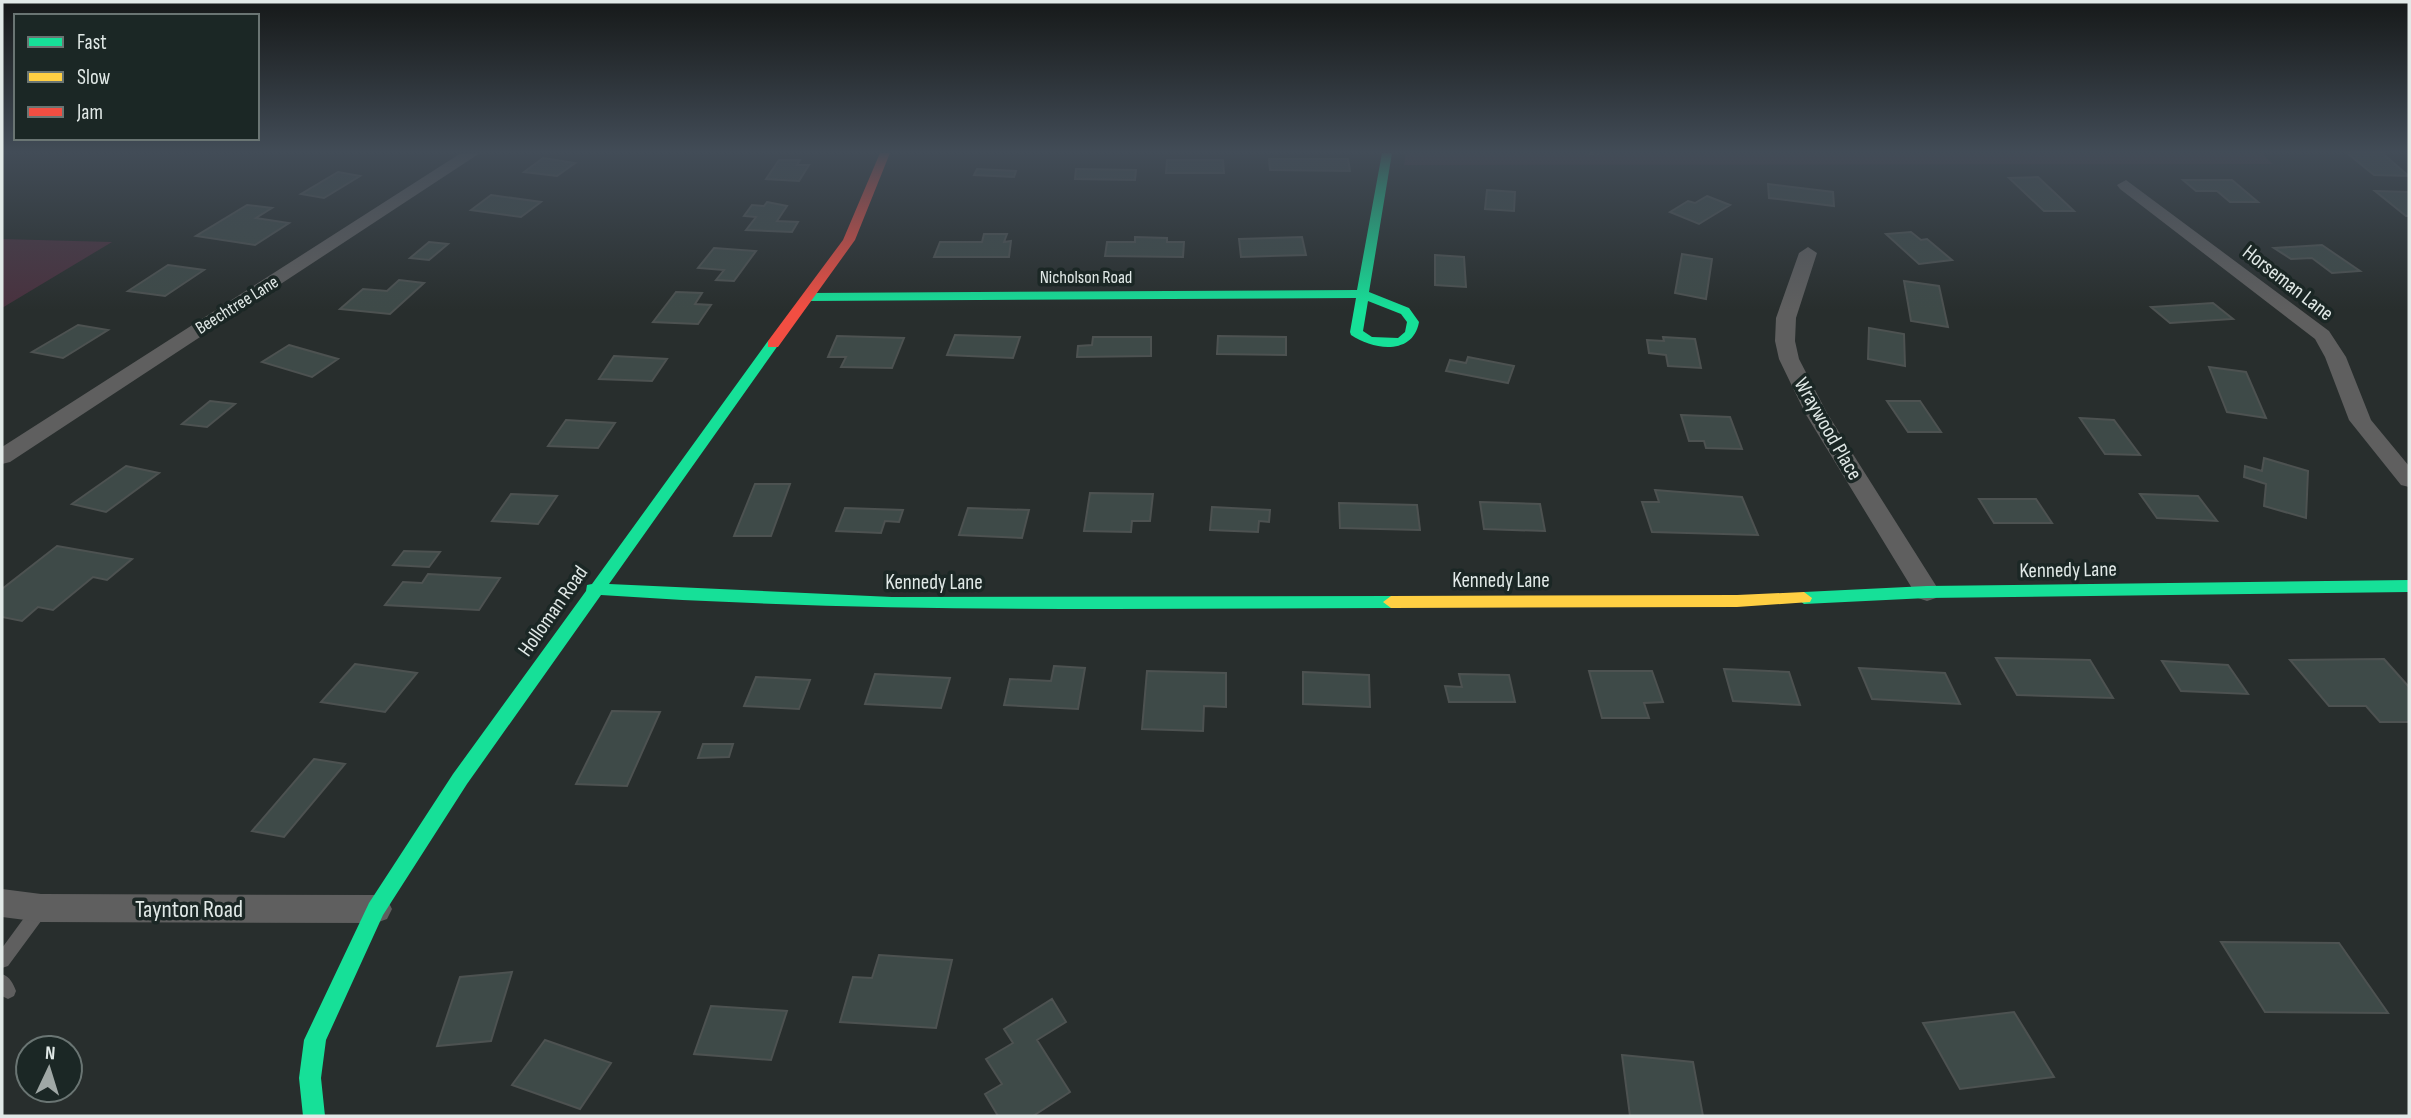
<svg xmlns="http://www.w3.org/2000/svg" width="2411" height="1118" font-family="'Sofia Sans Condensed',sans-serif">
<rect width="100%" height="100%" fill="#282e2d"/>
<!-- green -->
<path fill="#49313e" d="M1406,153H2261L2273,164L1404,165Z
M2,239L112,242L2,308Z"/>
<!-- building -->
<path fill="#3e4a48" stroke="#4d5251" stroke-width="2" d="M2347,153H2382L2409,176L2374,175Z
M543,158L575,163L557,176L524,172Z
M1269,159H1348L1350,171L1270,170Z
M779,160H800L797,165H809L799,181L766,179Z
M1167,160H1223L1224,173H1166Z
M977,169L1016,171L1014,177L974,175Z
M1076,169L1136,170L1135,180L1075,179Z
M338,172L360,176L324,198L301,194Z
M2038,177L2074,211H2044L2009,178Z
M2183,180H2232L2258,202H2230L2217,191H2196Z
M1768,184L1833,192L1834,206L1769,198Z
M1487,190L1515,192L1514,211L1485,209Z
M2375,191L2409,192V216H2406Z
M491,195L541,202L521,217L471,210Z
M1707,196L1730,205L1699,224L1670,212L1688,201L1695,203Z
M767,202L787,206L777,221L798,222L792,232L746,230L756,217L744,216L752,205L764,206Z
M247,205L272,208L256,218L289,223L255,245L196,236Z
M1911,232L1921,240L1927,239L1952,260L1919,264L1886,234Z
M984,234H1007L1004,242L1011,241L1009,257H934L940,242H982Z
M1135,237L1167,238V242H1184L1183,257L1105,256L1107,242H1135Z
M1302,237L1306,255L1241,257L1239,239Z
M429,242L448,244L429,260L410,258Z
M2322,245L2360,271L2332,273L2312,258L2291,259L2274,248Z
M714,248L756,251L734,281L716,280L724,270L698,268Z
M1682,254L1712,259L1706,299L1675,293Z
M1435,255L1464,257L1466,287L1435,285Z
M168,265L204,270L165,296L128,291Z
M399,280L424,283L390,314L340,309L363,289L387,291Z
M1904,281L1939,286L1948,327L1911,321Z
M676,292L702,293L695,304L711,305L698,324L653,322Z
M2213,303L2233,319L2170,323L2151,307Z
M78,325L108,330L63,358L32,352Z
M1869,328L1904,334L1905,366L1868,359Z
M955,335L1020,337L1013,358L947,355Z
M837,336L904,338L892,368L841,367L846,357H828Z
M1218,336L1286,337V355L1217,354Z
M1093,337H1151V356L1077,357L1078,346L1092,345Z
M1663,337L1695,339L1701,368L1668,366L1666,355L1649,353L1647,340L1664,341Z
M289,345L338,359L312,377L262,362Z
M614,356L667,359L652,381L599,379Z
M1468,357L1514,366L1508,383L1446,371L1450,360L1466,363Z
M2209,367L2246,372L2266,418L2227,412Z
M210,401L235,404L207,427L182,424Z
M1887,401H1920L1941,432H1908Z
M1681,415L1730,417L1742,449L1706,448L1704,441H1689Z
M2080,418L2114,420L2140,455L2105,454Z
M566,420L615,423L598,448L548,446Z
M2264,458L2308,471L2306,518L2264,506L2266,484L2244,477L2245,466L2262,471Z
M126,466L159,473L106,512L72,504Z
M755,484H790L771,536H734Z
M1655,490L1742,497L1758,535L1652,532L1642,502H1659Z
M1090,493L1153,494L1150,521H1132L1131,532L1084,531Z
M511,494L557,496L538,524L492,521Z
M2140,494L2198,496L2217,521L2157,518Z
M1979,499H2036L2052,523H1994Z
M1480,502L1540,504L1545,531L1484,529Z
M1339,503L1417,505L1420,530L1340,528Z
M1212,507L1270,510L1269,522L1259,521L1258,532L1210,530Z
M845,508L903,510L899,522L885,521L881,533L836,531Z
M968,508L1029,510L1022,538L959,535Z
M57,546L132,559L107,580L93,577L53,610L38,607L22,621L2,617V589Z
M404,551L440,552L429,567L393,565Z
M428,574L500,578L479,610L385,605L403,582L422,583Z
M1996,658L2090,660L2113,698L2017,695Z
M2384,659L2409,687V722H2380L2366,706H2329L2290,660Z
M2162,661L2228,665L2248,694L2181,691Z
M355,664L417,673L385,712L321,702Z
M1054,666L1085,668L1078,709L1004,705L1010,679L1051,681Z
M1859,668L1945,673L1960,704L1872,699Z
M1724,669L1789,672L1800,705L1733,701Z
M1147,671L1226,673V707L1204,706L1203,731L1142,729Z
M1589,671H1652L1663,702L1644,703L1649,718H1602Z
M1303,672L1369,675L1370,707L1303,704Z
M875,674L950,678L941,708L865,704Z
M1459,674L1509,675L1515,702H1449L1445,686L1462,687Z
M756,677L810,680L799,709L744,706Z
M612,711L660,712L627,786L576,784Z
M703,744H733L729,757L698,758Z
M314,759L345,764L284,837L252,831Z
M2221,942L2339,943L2388,1013L2265,1012Z
M879,955L952,960L936,1028L840,1022L853,977L872,978Z
M512,972L491,1041L437,1046L460,977Z
M1052,999L1066,1022L1037,1040L1070,1092L1033,1116H998L985,1094L1002,1084L986,1059L1013,1043L1004,1029Z
M711,1006L787,1011L771,1060L694,1054Z
M2014,1012L2054,1077L1960,1089L1923,1023Z
M545,1040L611,1063L580,1109L512,1085Z
M1622,1055L1693,1062L1703,1116H1630Z"/>
<g fill="none" stroke-linecap="round" stroke-linejoin="round">
<!-- path -->
<path stroke="#616262" stroke-width="3.5" stroke-dasharray="5 2.5" stroke-linecap="butt" d="M1589,153H1599"/>
<!-- lane -->
<path fill="#5f5f5f" fill-rule="evenodd" d="M41,901L47,903L49,908L47,913L8,966L2,968V948L35,903Z
M2,974C10,977 13,983 16,991L14,996L8,999L2,996Z"/>
<!-- street -->
<path fill="#5f5f5f" fill-rule="evenodd" d="M461,153H480L10,462L2,464V447Z
M2126,180L2329,331L2346,357L2371,420L2409,466V487L2401,485L2349,420L2325,357L2315,339L2120,189L2117,185Z
M1808,247L1817,253L1796,318L1795,341L1799,359L1827,413L1940,592L1936,598L1927,601L1918,598L1805,413L1779,359L1775,341L1776,318L1799,253Z
M2,889L41,894L376,895L387,899L392,909L387,919L376,923L41,922L2,917Z"/>
<!-- fast -->
<path fill="#16e098" fill-rule="evenodd" d="M1382,153H1392L1369,292L1409,308L1419,322C1413,356 1373,350 1351,335L1350,332L1356,298L809,301L803,297L809,293L1357,290ZM1368,301L1401,314L1407,322L1405,332L1398,338L1372,337L1363,331Z
M773,340L779,344L609,584L892,597L1391,596L1399,602L1391,608C1127,609 864,613 601,595L467,784L383,915L326,1040L321,1078L325,1116H303L299,1078L304,1040L369,903L453,774L586,591L587,585L592,584L768,341Z
M2409,580V592L1927,598L1804,604L1796,598L1804,592L1927,586Z"/>
<!-- slow -->
<path fill="#ffcf43" fill-rule="evenodd" d="M1804,592L1812,598L1810,602L1737,607L1391,608L1383,602L1391,596L1737,595Z"/>
<!-- jam -->
<path fill="#f24e42" fill-rule="evenodd" d="M880,153H890L855,240L778,347H768V341L843,240Z"/>
</g>
<!-- sky -->
<linearGradient id="sky" x2="0" y2="1"><stop stop-color="#161919"/><stop offset="0.49" stop-color="#424c57"/><stop offset="1" stop-color="#424c57" stop-opacity="0"/></linearGradient>
<rect width="2411" height="310" fill="url(#sky)"/>
<g text-anchor="middle" dominant-baseline="central" stroke-width="7" stroke-linejoin="round" paint-order="stroke">
<!-- far-street labels -->
<g font-size="18" fill="#e1e9e7" stroke="#1b2725">
<text x="1086" y="277">Nicholson Road</text>
<text transform="translate(237 305) rotate(-32)">Beechtree Lane</text>
</g>
<!-- street labels -->
<g font-size="21" fill="#e1e9e7" stroke="#1b2725">
<text transform="translate(2288 283) rotate(38)">Horseman Lane</text>
<text transform="translate(1828 429) rotate(60)">Wraywood Place</text>
<text transform="translate(2068 570) rotate(-1)">Kennedy Lane</text>
<text x="1501" y="580">Kennedy Lane</text>
<text x="934" y="582">Kennedy Lane</text>
<text transform="translate(553 611) rotate(-55)">Holloman Road</text>
</g>
<!-- near-street labels -->
<g font-size="24" fill="#e1e9e7" stroke="#1b2725">
<text x="189" y="909">Taynton Road</text>
</g>
</g>
<!-- border -->
<rect width="2411" height="1118" fill="none" stroke="#e1e9e7" stroke-width="7"/>
<!-- legend -->
<rect x="14" y="14" width="245" height="126" fill="#1b2725" stroke="#6a7573" stroke-width="2"/>
<rect x="28" y="37" width="35" height="10" fill="#16e098" stroke="#6a7573" stroke-width="2"/>
<text x="77" y="49" font-size="21" fill="#e1e9e7">Fast</text>
<rect x="28" y="72" width="35" height="10" fill="#ffcf43" stroke="#6a7573" stroke-width="2"/>
<text x="77" y="84" font-size="21" fill="#e1e9e7">Slow</text>
<rect x="28" y="107" width="35" height="10" fill="#f24e42" stroke="#6a7573" stroke-width="2"/>
<text x="77" y="119" font-size="21" fill="#e1e9e7">Jam</text>
<!-- north arrow -->
<g transform="translate(49 1069) rotate(4)"><circle r="33" fill="#1b2725" stroke="#6a7573" stroke-width="2"/>
<path d="M0-5L12 26L0 18L-12 26Z" fill="#a0a8a6"/>
<text y="-10" font-size="19" font-weight="bold" text-anchor="middle" fill="#e1e9e7">N</text>
</g>
</svg>
